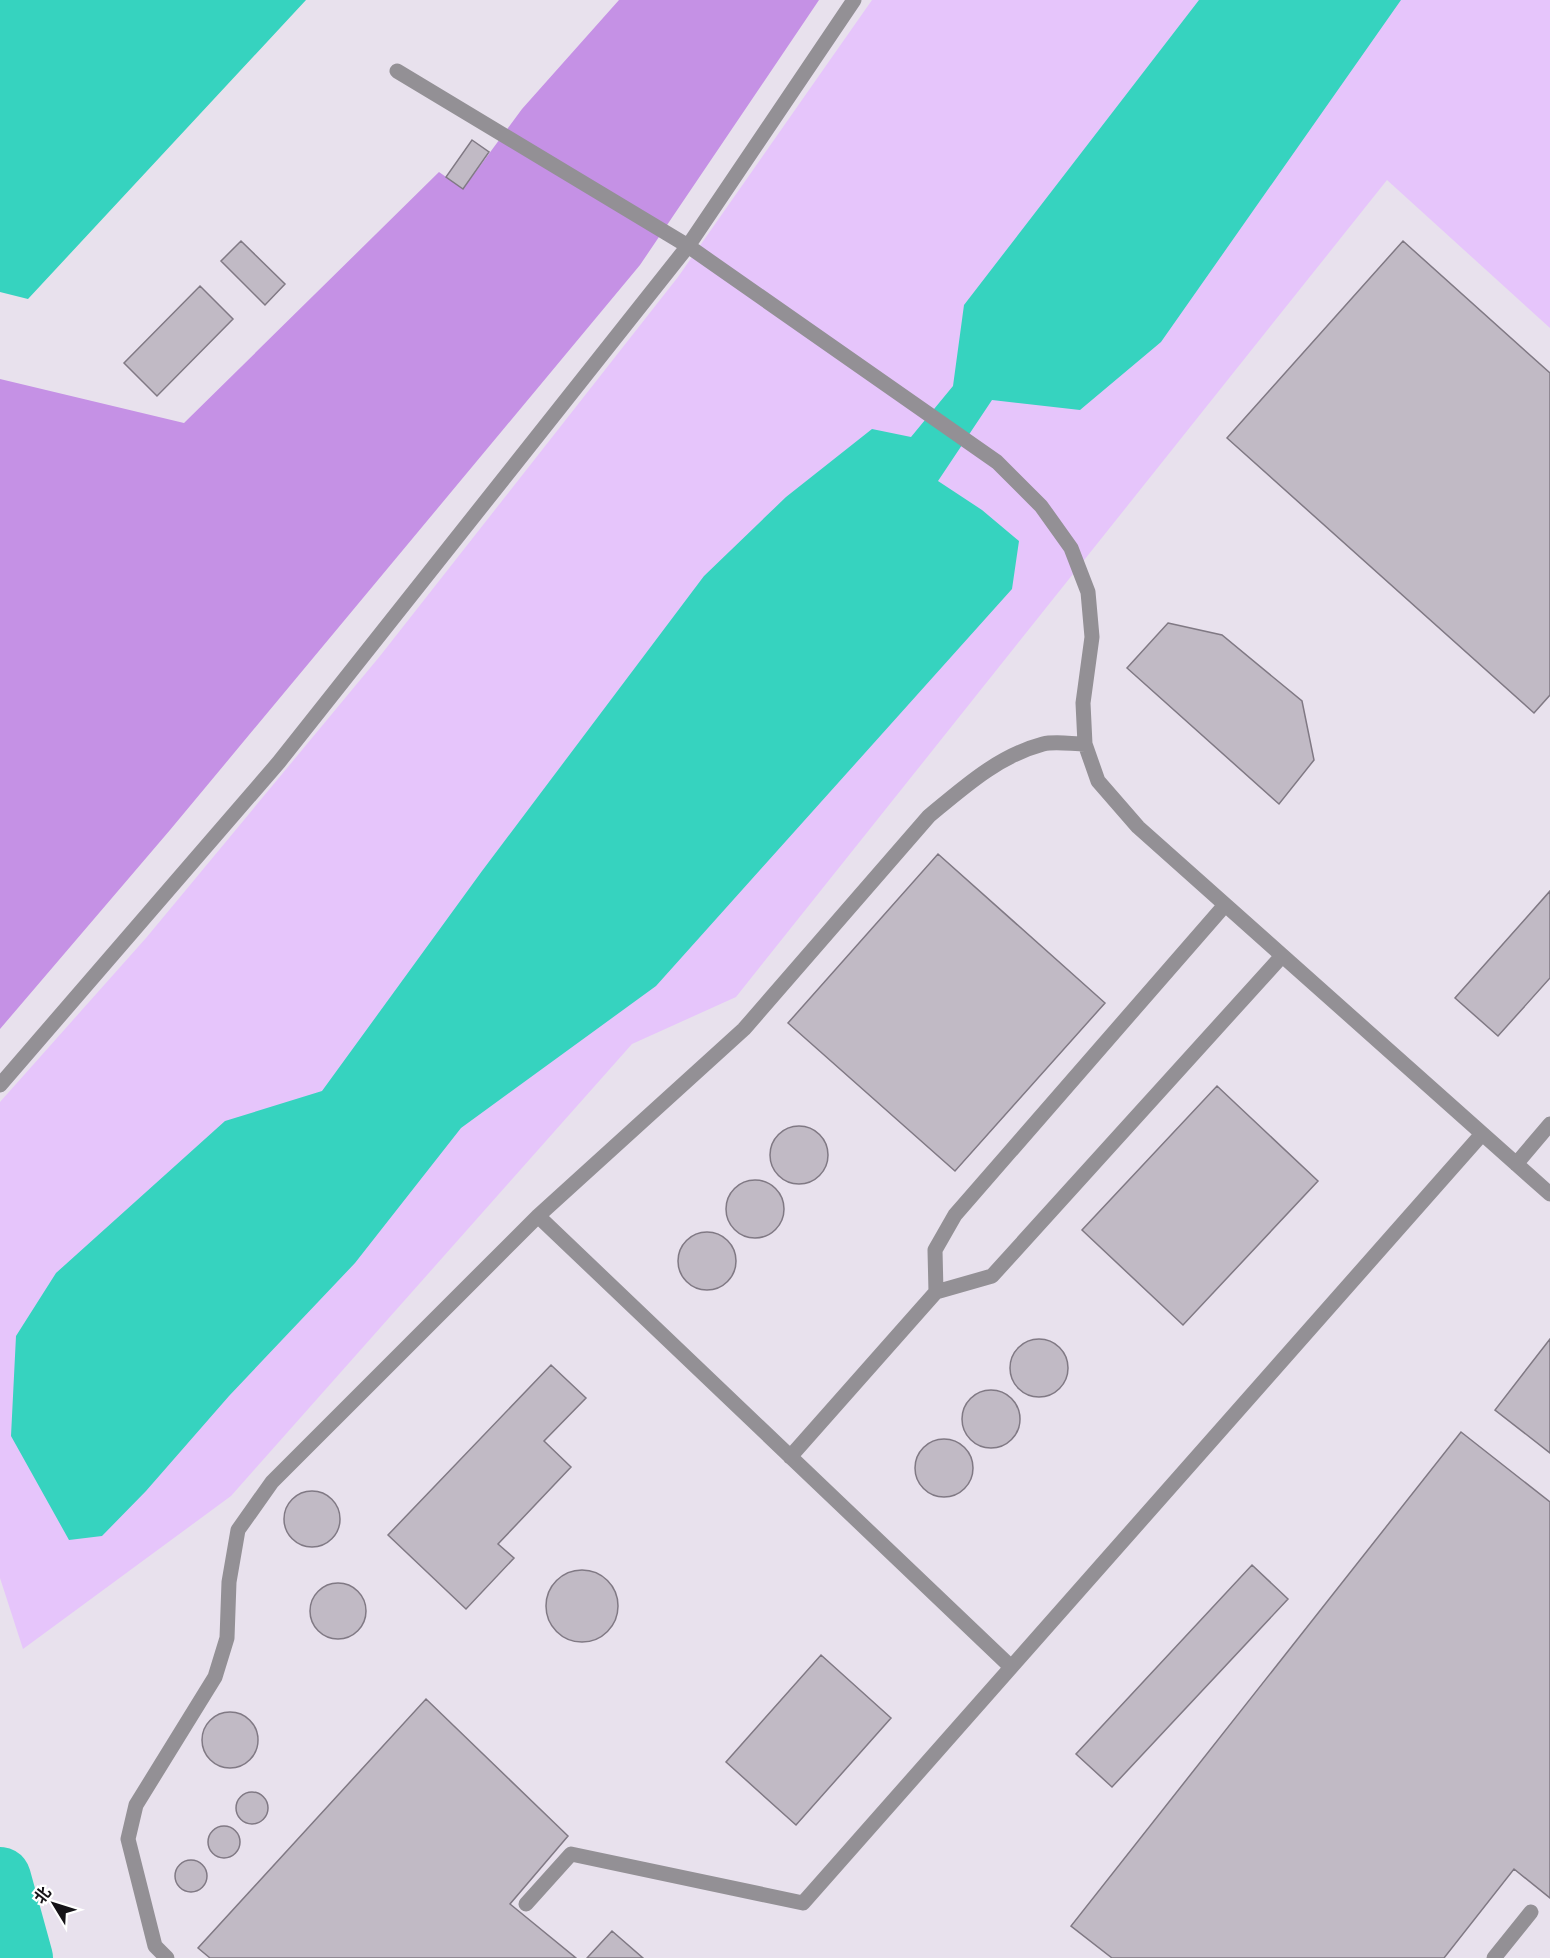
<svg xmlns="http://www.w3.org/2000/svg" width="1550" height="1958" font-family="'Source Serif 4','Noto Sans SC',serif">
<rect width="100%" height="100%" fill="#e8e1ed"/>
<!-- green -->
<path fill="#e6c5fb" d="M872,0H1550V328L1387,180L736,997L632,1044L231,1496L23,1649L0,1578V1102L146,938L380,656L678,277Z"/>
<!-- forest -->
<path fill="#c591e5" d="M619,0H819L640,265L170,830L0,1029V379L184,423L439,172L463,189L522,109Z"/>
<!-- water -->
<path fill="#36d3bf" d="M0,0H306L28,299L0,292Z
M1199,0H1401L1161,342L1080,410L992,400L938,481L982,510L1019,541L1012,589L656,986L461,1128L355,1263L229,1396L146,1491L102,1536L69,1540L11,1436L16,1336L56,1273L225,1121L322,1091L482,871L704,576L786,497L872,429L911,437L953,386L964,305Z"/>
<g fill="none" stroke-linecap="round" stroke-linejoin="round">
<!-- river -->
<path stroke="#36d3bf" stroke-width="62" d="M0,1878L22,1958"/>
</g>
<!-- building -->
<path fill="#c1bac5" stroke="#807984" stroke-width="1.5" d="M472,140L489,152L463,189L446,177Z
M241,241L285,284L265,305L221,261Z
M1403,241L1550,373V695L1534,713L1227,438Z
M200,286L233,319L157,396L124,363Z
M1168,623L1222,635L1302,701L1314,760L1279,804L1127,668Z
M938,854L1105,1003L955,1171L788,1023Z
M1550,891V978L1498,1036L1455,998Z
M1217,1086L1318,1181L1183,1325L1082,1230Z
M770 1155a29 29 0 1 1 58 0a29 29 0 1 1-58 0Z
M726 1209a29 29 0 1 1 58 0a29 29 0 1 1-58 0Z
M678 1261a29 29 0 1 1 58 0a29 29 0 1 1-58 0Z
M1010 1368a29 29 0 1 1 58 0a29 29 0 1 1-58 0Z
M1550,1339V1453L1495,1410Z
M551,1365L586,1398L544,1441L571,1467L498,1544L514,1558L466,1609L388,1535Z
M962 1419a29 29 0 1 1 58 0a29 29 0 1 1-58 0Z
M1461,1432L1550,1502V1898L1514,1869L1444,1958H1112L1071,1926Z
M915 1468a29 29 0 1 1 58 0a29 29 0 1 1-58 0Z
M284 1519a28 28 0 1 1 56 0a28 28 0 1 1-56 0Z
M1252,1565L1288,1599L1112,1787L1076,1754Z
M546 1606a36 36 0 1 1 72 0a36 36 0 1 1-72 0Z
M310 1611a28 28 0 1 1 56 0a28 28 0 1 1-56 0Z
M821,1655L891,1718L796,1825L726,1762Z
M426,1699L568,1836L510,1904L576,1958H210L198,1948Z
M202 1740a28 28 0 1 1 56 0a28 28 0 1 1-56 0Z
M236 1808a16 16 0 1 1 32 0a16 16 0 1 1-32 0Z
M208 1842a16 16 0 1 1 32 0a16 16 0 1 1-32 0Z
M175 1876a16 16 0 1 1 32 0a16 16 0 1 1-32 0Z
M612,1931L643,1958H587Z"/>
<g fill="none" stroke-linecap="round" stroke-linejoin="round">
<!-- lane -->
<path stroke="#939095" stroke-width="15" d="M397,71L688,246L997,462L1041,506L1071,548L1088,592L1092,637L1083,703L1085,744L1098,781L1138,827L1550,1194
M1225,905L955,1215L935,1250L936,1292L992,1276L1282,956
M0,1085L279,762L688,246L854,0
M1516,1164L1550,1124
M538,1216L1011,1667
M790,1457L936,1292
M526,1904L571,1854L803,1903L1482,1134
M167,1958L155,1946L128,1839L136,1805L215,1677L227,1638L229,1582L238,1530L272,1482L538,1216L744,1029L929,816C964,787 998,756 1043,744C1055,741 1072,744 1085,744
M1494,1958L1531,1912"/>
</g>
<!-- north arrow -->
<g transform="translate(54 1904) rotate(308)" stroke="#ffffff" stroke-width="4.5" paint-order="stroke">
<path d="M0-4.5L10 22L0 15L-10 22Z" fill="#151317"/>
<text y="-9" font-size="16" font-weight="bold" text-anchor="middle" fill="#151317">北</text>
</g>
</svg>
